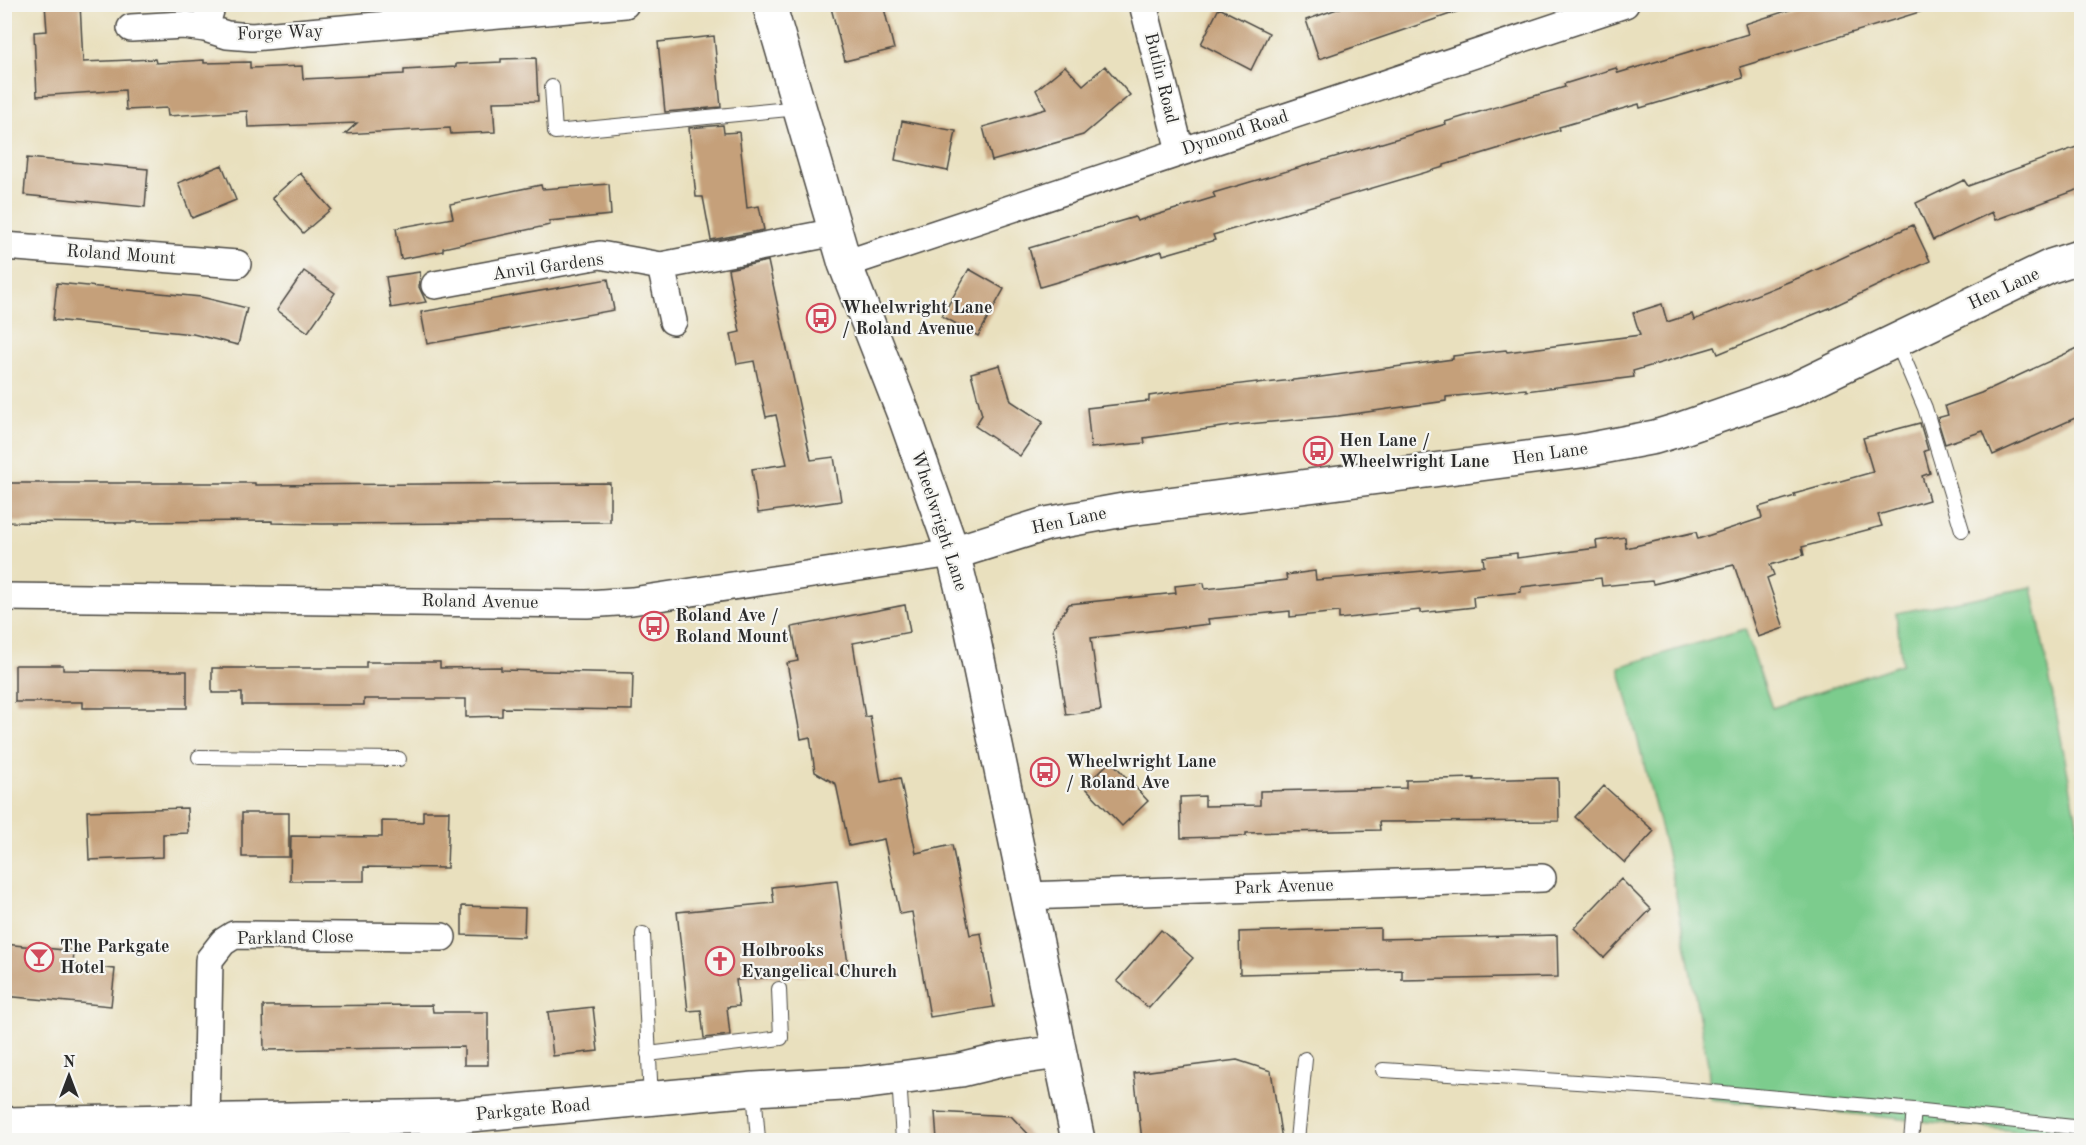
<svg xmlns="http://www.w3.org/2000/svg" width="2086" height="1145" font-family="'Old Standard TT',serif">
<rect width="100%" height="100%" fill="#f6f6f2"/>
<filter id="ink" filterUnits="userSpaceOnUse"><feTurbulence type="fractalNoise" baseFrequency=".0167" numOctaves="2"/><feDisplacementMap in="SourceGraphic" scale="12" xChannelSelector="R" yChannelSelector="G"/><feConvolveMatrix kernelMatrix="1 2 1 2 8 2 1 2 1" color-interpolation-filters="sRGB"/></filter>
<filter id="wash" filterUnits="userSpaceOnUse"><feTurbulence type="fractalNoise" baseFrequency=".008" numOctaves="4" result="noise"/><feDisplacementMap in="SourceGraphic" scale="24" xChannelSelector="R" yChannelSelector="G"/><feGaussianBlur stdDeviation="1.35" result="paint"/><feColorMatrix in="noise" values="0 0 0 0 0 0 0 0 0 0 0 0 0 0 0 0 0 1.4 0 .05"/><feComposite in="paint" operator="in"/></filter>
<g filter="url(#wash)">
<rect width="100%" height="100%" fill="#e9e0be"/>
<!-- green -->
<path fill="#7ccc8d" stroke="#547c5c" stroke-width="1.5" d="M2032,587L2081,842V1138L1710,1099L1708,1064L1671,869L1619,667L1745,629L1772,708L1902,664L1896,613Z"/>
<g id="blocks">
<!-- building -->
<path fill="#c5a07a" d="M45,4H80L83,62L155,59L156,63L204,60V63L250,62V68L302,66L303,79L404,74V70L456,67V64L501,62V59L536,58L538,101L493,102L495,132L451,134L450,128L345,134L357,123L248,127L247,111L168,116L167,108L126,110L125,90L37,96L34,32L47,31Z
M830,4H883L894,49L845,61Z
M1351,4H1464L1465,9L1319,59L1306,20Z
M1808,4H1925L1926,10L1740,67L1743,78L1640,108L1639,104L1559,127L1560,130L1444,165V167L1213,235L1215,240L1163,255L1162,251L1040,287L1029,248L1135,217L1137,221L1215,197L1213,193L1446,124L1445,122L1565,87L1564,84L1616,68L1618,73L1748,34L1745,24Z
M1219,8L1269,33L1251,70L1201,44Z
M714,36L721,107L665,112L658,42Z
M1065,66L1083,85L1105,66L1130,95L1083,135L992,161L983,127L1046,109L1036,90Z
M902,121L956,131L948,171L895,160Z
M723,125L724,133L739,132L747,208L759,206L764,230L711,240L703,197H696L689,128Z
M2082,145V188L1995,220L1992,212L1933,240L1916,203L1964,180L1968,186Z
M27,158L148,169L145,207L24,195Z
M222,165L236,200L192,218L178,183Z
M300,173L331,209L303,233L272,198Z
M609,184L611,215L549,221L550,225L443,248V251L401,259L396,228L453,218L450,204L541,185L542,189Z
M1913,225L1930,261L1832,307L1718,354L1715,347L1633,371L1634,377L1526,391V389L1446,397V401L1338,416L1237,425L1144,438L1145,443L1091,448L1087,408L1149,401V396L1176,392L1257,382V384L1321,377L1453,359V356L1506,350L1507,352L1640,335L1633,313L1662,304L1667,322L1692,314L1694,320L1803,276Z
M768,261L811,460L834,457L841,501L758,513L752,469L787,464L776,415L766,417L754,361L737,364L731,334L740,332L728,269Z
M969,269L1004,289L978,336L942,316Z
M304,271L335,293L308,332L277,310Z
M420,272L419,287L426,302L391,308L386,277Z
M608,279L614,310L427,344L421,312Z
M57,283L201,297L247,308L238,345L193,334L53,320Z
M2082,346V415L1993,455L1983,431L1945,444L1937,418L1948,415L1945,406L1981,393Z
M1000,365L1011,401L1043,422L1020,456L975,426L982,415L971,373Z
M1920,423L1928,450L1924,451L1930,473L1922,476L1929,500L1878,515L1882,526L1802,547L1804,555L1770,565L1774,575L1767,578L1784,628L1758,637L1734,565L1653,584L1652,581L1602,586L1601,578L1521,587V592L1473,597L1474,607L1420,613V610L1339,619V612L1290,617V611L1208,619L1209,624L1091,638L1101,710L1066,715L1053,628L1069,604L1176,593L1175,586L1204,583L1205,589L1287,580L1286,575L1315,571L1316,580L1484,566L1483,557L1517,553V558L1597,548L1596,541L1625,537L1626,548L1696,532L1698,539L1762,518L1759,507L1795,496L1794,494L1873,472L1863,438Z
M4,483H255V485L610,483V522L322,524L272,523V521L131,522V523L4,522Z
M905,605L910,632L853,643L865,717L870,716L881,782L900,778L916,853L952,845L970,935L981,933L994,1007L930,1017L912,912L900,914L884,839L849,846L836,784L815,772L810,737L801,739L787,663L798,661L792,627Z
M366,662H440V668L501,667V670L633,673L632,710L502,708V716L466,717V699H364V705H242V693H212V668H366Z
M15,665H63V670L187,671V708H83V702H15Z
M1111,761L1148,801L1122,826L1084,786Z
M1474,778V780L1558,778L1559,821L1379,822L1380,830L1246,833V836L1181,838L1180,797L1205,796V806L1260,805V791L1406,788V780Z
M1604,786L1654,831L1625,863L1575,817Z
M187,808L188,833L163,834V857L89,860L87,811Z
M423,811H449L447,868L364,867V881H290L291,836L382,837V821L423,822Z
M242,813H289V857H242Z
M1621,879L1651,909L1604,958L1574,928Z
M837,880L849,972L736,980L739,1006L727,1007L730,1035L704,1038L701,1010L688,1011L677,912L774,903L772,887Z
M462,906L525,908L524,937L462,935Z
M1380,928V939L1557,935L1558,977L1402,980V970L1240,974L1239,932Z
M1161,930L1193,958L1149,1008L1117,981Z
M4,944L74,951L73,965L115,969L111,1006L4,996Z
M432,1005L433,1012H488V1065H464V1047L264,1050L263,1006Z
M593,1007L598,1051L553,1056L548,1012Z
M1237,1060L1271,1071L1282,1140H1142L1134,1073Z
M935,1112L1011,1116L1034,1140H937Z"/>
</g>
</g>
<g filter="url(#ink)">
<use href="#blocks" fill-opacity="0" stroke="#484641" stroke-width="1.5"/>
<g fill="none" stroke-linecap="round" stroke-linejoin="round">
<!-- lane casing -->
<g stroke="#484641" stroke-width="16">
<path id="lane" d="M552,87L555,132L799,108
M1896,340L1925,408L1962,530
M199,757L399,759
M643,934L651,1100
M648,1054L781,1038L779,989
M1383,1070L1656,1087L1914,1110L1911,1140
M899,1078L903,1140
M754,1089L758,1140
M1914,1110L2082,1128
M300,1119L301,1140
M1297,1140L1305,1059"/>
</g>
<!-- street casing -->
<g stroke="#484641" stroke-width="30">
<path id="street" d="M1143,4L1180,151
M131,28L183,25L205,28L227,35L252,37L625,4
M205,28L212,4
M4,246L237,264
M845,264L1625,4
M661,266L673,321
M435,285L600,255L661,266L836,232
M4,597L587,604L632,601L953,553
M1026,896L1542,878
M206,1121L209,960L223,942L234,935L442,937"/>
</g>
<!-- secondary casing -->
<g stroke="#484641" stroke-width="36">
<path id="secondary" d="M769,4L845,264L906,420L953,553L971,626L1078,1140
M953,553L1046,524L1129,509L1581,451L1655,437L1678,430L1793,390L2051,266L2082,256
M4,1124L460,1116L754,1089L861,1083L961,1070L1002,1060L1059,1052"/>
</g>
<!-- lane -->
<use href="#lane" stroke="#fff" stroke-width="14"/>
<!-- street -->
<use href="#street" stroke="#fff" stroke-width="27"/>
<!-- secondary -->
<use href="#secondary" stroke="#fff" stroke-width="33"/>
</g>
</g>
<!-- icons -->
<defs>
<g id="bus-ring" transform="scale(1.5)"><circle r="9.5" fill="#f6f6f2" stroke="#d1495b" stroke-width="1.5"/><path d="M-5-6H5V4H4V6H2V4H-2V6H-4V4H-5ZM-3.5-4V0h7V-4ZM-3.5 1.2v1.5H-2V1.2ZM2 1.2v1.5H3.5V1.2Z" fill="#d1495b"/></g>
<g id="bar-ring" transform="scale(1.5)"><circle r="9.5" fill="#f6f6f2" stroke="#d1495b" stroke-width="1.5"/><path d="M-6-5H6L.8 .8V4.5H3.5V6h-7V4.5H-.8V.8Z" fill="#d1495b"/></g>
<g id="church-ring" transform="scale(1.5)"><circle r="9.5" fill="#f6f6f2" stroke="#d1495b" stroke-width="1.5"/><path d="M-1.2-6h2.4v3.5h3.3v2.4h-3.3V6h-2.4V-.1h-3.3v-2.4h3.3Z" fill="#d1495b"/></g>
</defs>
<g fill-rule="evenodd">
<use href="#bus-ring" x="821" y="318"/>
<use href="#bus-ring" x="1318" y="451"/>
<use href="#bus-ring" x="654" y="626"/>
<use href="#bus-ring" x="1045" y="772"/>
<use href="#bar-ring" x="39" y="957"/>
<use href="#church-ring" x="720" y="961"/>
</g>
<g text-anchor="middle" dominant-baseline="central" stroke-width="4.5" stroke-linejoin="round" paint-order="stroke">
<!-- street labels -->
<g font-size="18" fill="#2b2b2b" stroke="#f6f6f2">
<text transform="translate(280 33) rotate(-2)">Forge Way</text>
<text transform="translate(1161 78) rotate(76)">Butlin Road</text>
<text transform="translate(1235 133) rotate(-18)">Dymond Road</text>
<text transform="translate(121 255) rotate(4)">Roland Mount</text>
<text transform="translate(548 267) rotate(-8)">Anvil Gardens</text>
<text transform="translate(2004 289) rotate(-25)">Hen Lane</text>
<text transform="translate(1550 454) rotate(-8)">Hen Lane</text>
<text transform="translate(939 521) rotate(72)">Wheelwright Lane</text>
<text transform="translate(1069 521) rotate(-12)">Hen Lane</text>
<text transform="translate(480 602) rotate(1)">Roland Avenue</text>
<text transform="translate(1284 887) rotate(-2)">Park Avenue</text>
<text transform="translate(295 938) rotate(-1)">Parkland Close</text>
<text transform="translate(533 1110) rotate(-5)">Parkgate Road</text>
</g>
<!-- poi labels -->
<g font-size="18" font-weight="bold" fill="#2b2b2b" stroke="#f6f6f2" text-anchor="start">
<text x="842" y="308">Wheelwright Lane<tspan x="842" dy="21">/ Roland Avenue</tspan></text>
<text x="1339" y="441">Hen Lane /<tspan x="1339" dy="21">Wheelwright Lane</tspan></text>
<text x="675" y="616">Roland Ave /<tspan x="675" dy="21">Roland Mount</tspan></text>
<text x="1066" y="762">Wheelwright Lane<tspan x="1066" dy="21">/ Roland Ave</tspan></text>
<text x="60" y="947">The Parkgate<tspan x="60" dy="21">Hotel</tspan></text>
<text x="741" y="951">Holbrooks<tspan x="741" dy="21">Evangelical Church</tspan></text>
</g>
</g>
<!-- margin -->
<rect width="2086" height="1145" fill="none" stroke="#f6f6f2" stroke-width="24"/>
<!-- north arrow -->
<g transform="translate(69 1076)" stroke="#f6f6f2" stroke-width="4.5" paint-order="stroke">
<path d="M0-4.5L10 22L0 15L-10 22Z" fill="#2b2b2b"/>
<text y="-9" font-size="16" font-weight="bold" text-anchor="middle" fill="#2b2b2b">N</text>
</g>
</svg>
